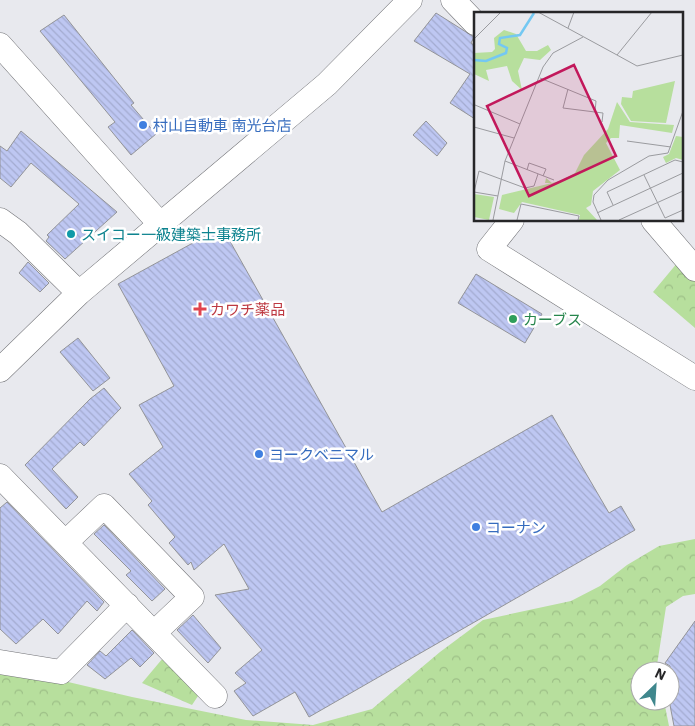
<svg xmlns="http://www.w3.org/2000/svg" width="695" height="726" font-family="'IBM Plex Sans','Noto Sans JP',sans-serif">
<defs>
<pattern id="forest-crowns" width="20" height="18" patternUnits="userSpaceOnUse" patternTransform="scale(1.25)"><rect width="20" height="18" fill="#b7df9d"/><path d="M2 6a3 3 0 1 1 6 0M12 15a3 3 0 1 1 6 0" fill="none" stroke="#9dbf87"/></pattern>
<pattern id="building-back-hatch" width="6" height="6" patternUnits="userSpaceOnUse" patternTransform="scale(1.25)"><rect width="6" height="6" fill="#bec7f2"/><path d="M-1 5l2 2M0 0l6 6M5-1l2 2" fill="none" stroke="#a3abd0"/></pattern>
</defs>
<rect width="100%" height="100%" fill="#e8e9ee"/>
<!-- forest -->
<path fill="url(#forest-crowns)" d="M678,262L695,281V328L653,292Z
M695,539V594L683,596L666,607L657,665L658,671H640V701H664L669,726H0V666L132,697L246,720L313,725L372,709L440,652L483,620L571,601L600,586L627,565L659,546Z
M163,658L200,693L192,705L142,683Z"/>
<!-- building -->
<path fill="url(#building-back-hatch)" stroke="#939498" d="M436,13L474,37L471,43L475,46V119L450,103L470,74L414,41Z
M64,15L134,103L131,105L156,134L131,155L108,127L115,122L40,31Z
M426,121L447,143L437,156L413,135Z
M21,131L117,212L65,259L46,241L49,237L47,235L79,204L31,163L11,187L0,178V146L7,151Z
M222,227L382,512L552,415L609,513L621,506L635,530L309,717L295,692L253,716L234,691L246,683L235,673L262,650L215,595L249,589L224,544L194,570L191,562L188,565L169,543L175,537L148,505L152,501L129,474L163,447L139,405L174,386L118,284Z
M28,262L49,283L40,292L19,273Z
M476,274L542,314L525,343L458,303Z
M78,338L110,378L93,391L60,352Z
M104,388L121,408L84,446L80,442L52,469L78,497L66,509L25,465L90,399Z
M7,502L104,602L97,611L87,601L58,634L43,619L16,644L0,629V508Z
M104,525L165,589L152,601L126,575L131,571L94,534Z
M193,615L221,648L208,663L177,630Z
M695,621V726H674L670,705V666L665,663Z
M132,630L154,653L140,667L131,658L105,679L87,665L100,651L106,656Z"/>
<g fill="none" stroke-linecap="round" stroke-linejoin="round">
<!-- minor casing -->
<g stroke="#727377" stroke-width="25">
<path id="minor" d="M453,0L475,23
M0,45L160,224
M0,220L18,233L79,293
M512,220L489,249L695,378
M653,220L695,269
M0,370L79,293L327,84L410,0
M0,476L215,696
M66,542L104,506L192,597L154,633
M0,662L61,672L127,605"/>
</g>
<!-- minor -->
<use href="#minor" stroke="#fff" stroke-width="24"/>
</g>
<!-- markers -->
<g fill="#3f7fe0" stroke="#fff" stroke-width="2">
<circle cx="143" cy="125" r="5"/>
<circle cx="259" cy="454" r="5"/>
<circle cx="476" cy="527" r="5"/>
</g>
<circle fill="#0f9aa8" stroke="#fff" stroke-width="2" cx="71" cy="234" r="5"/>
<path fill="#e0444e" stroke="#fff" stroke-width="2" d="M197.5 301.5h5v5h5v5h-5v5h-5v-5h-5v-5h5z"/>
<circle fill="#2e9e5b" stroke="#fff" stroke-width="2" cx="513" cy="319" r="5"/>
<g text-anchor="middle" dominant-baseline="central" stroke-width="5" stroke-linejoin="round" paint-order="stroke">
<!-- shop labels -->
<g font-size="15" fill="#366cbe" stroke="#fff" text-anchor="start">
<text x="153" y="125">村山自動車 南光台店</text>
<text x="269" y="454">ヨークベニマル</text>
<text x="486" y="527">コーナン</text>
</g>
<!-- culture labels -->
<g font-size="15" fill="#0d838f" stroke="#fff" text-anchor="start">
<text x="81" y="234">スイコー一級建築士事務所</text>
</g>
<!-- health labels -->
<g font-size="15" fill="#be3a42" stroke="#fff" text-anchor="start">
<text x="210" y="309">カワチ薬品</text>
</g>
<!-- leisure labels -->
<g font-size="15" fill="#27864d" stroke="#fff" text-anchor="start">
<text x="523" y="319">カーブス</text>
</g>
</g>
<!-- overview -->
<g transform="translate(474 12)">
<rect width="209" height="209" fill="#e8e9ee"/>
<path d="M30,18L42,22L52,39H63L74,33L77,38L66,48L50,46L44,59L48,78L38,69L33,54L12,58L15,69L0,62V41L18,40L21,37L20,26ZM143,90L156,110L200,113L198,121L146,113L145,126H137L132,131L146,158L119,179L117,193L112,196L123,208H105L106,203L48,190L40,201L25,197L28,183L78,171H71L72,166L78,171L86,169L101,161L110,143L134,117ZM202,124L209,125V148L202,146L192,151L189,145L195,142ZM0,182L20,185L15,208L0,205Z" fill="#b7df9d"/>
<path d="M201,69L192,111L157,109L147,92L148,85L158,86L159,79Z" fill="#b7df9d"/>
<path fill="none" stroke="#74c8f2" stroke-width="2.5" d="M0,48L12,49L32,41L33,36L25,32L26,26L46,23L60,1"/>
<path fill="none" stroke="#9a9b9f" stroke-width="1" d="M64,0L143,43L178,0M94,16L100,0M0,27L27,0M143,43L163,54L209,43M66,66L122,89L121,100M94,77L89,96L129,101L128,110M1,93L46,112M0,115L40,126M153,129L197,135M31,149L80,168M53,158L55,151L72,157L69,164M170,163L191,206L209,198M0,180L5,159L51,176L60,174L64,162M0,180L24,184M139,193L133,180L201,148L209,150M123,201L209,161M19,208L31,149L69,55L79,41L109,25M43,208L47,192L105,204L104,208M127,208L119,190L120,183L134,168L175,144L194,141L209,99M145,208L209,179"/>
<path fill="#c2185b" fill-opacity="0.15" stroke="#c2185b" stroke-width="2.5" d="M100,53L142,144L55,184L13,94Z"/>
<rect width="209" height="209" fill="none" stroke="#262628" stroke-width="2.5"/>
</g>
<!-- north arrow -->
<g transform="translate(655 686) rotate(25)"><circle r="24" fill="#ffffff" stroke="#a8a8a9"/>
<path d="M0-4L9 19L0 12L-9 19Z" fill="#3f878d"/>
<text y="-8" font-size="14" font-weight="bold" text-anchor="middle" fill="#262628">N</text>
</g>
</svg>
